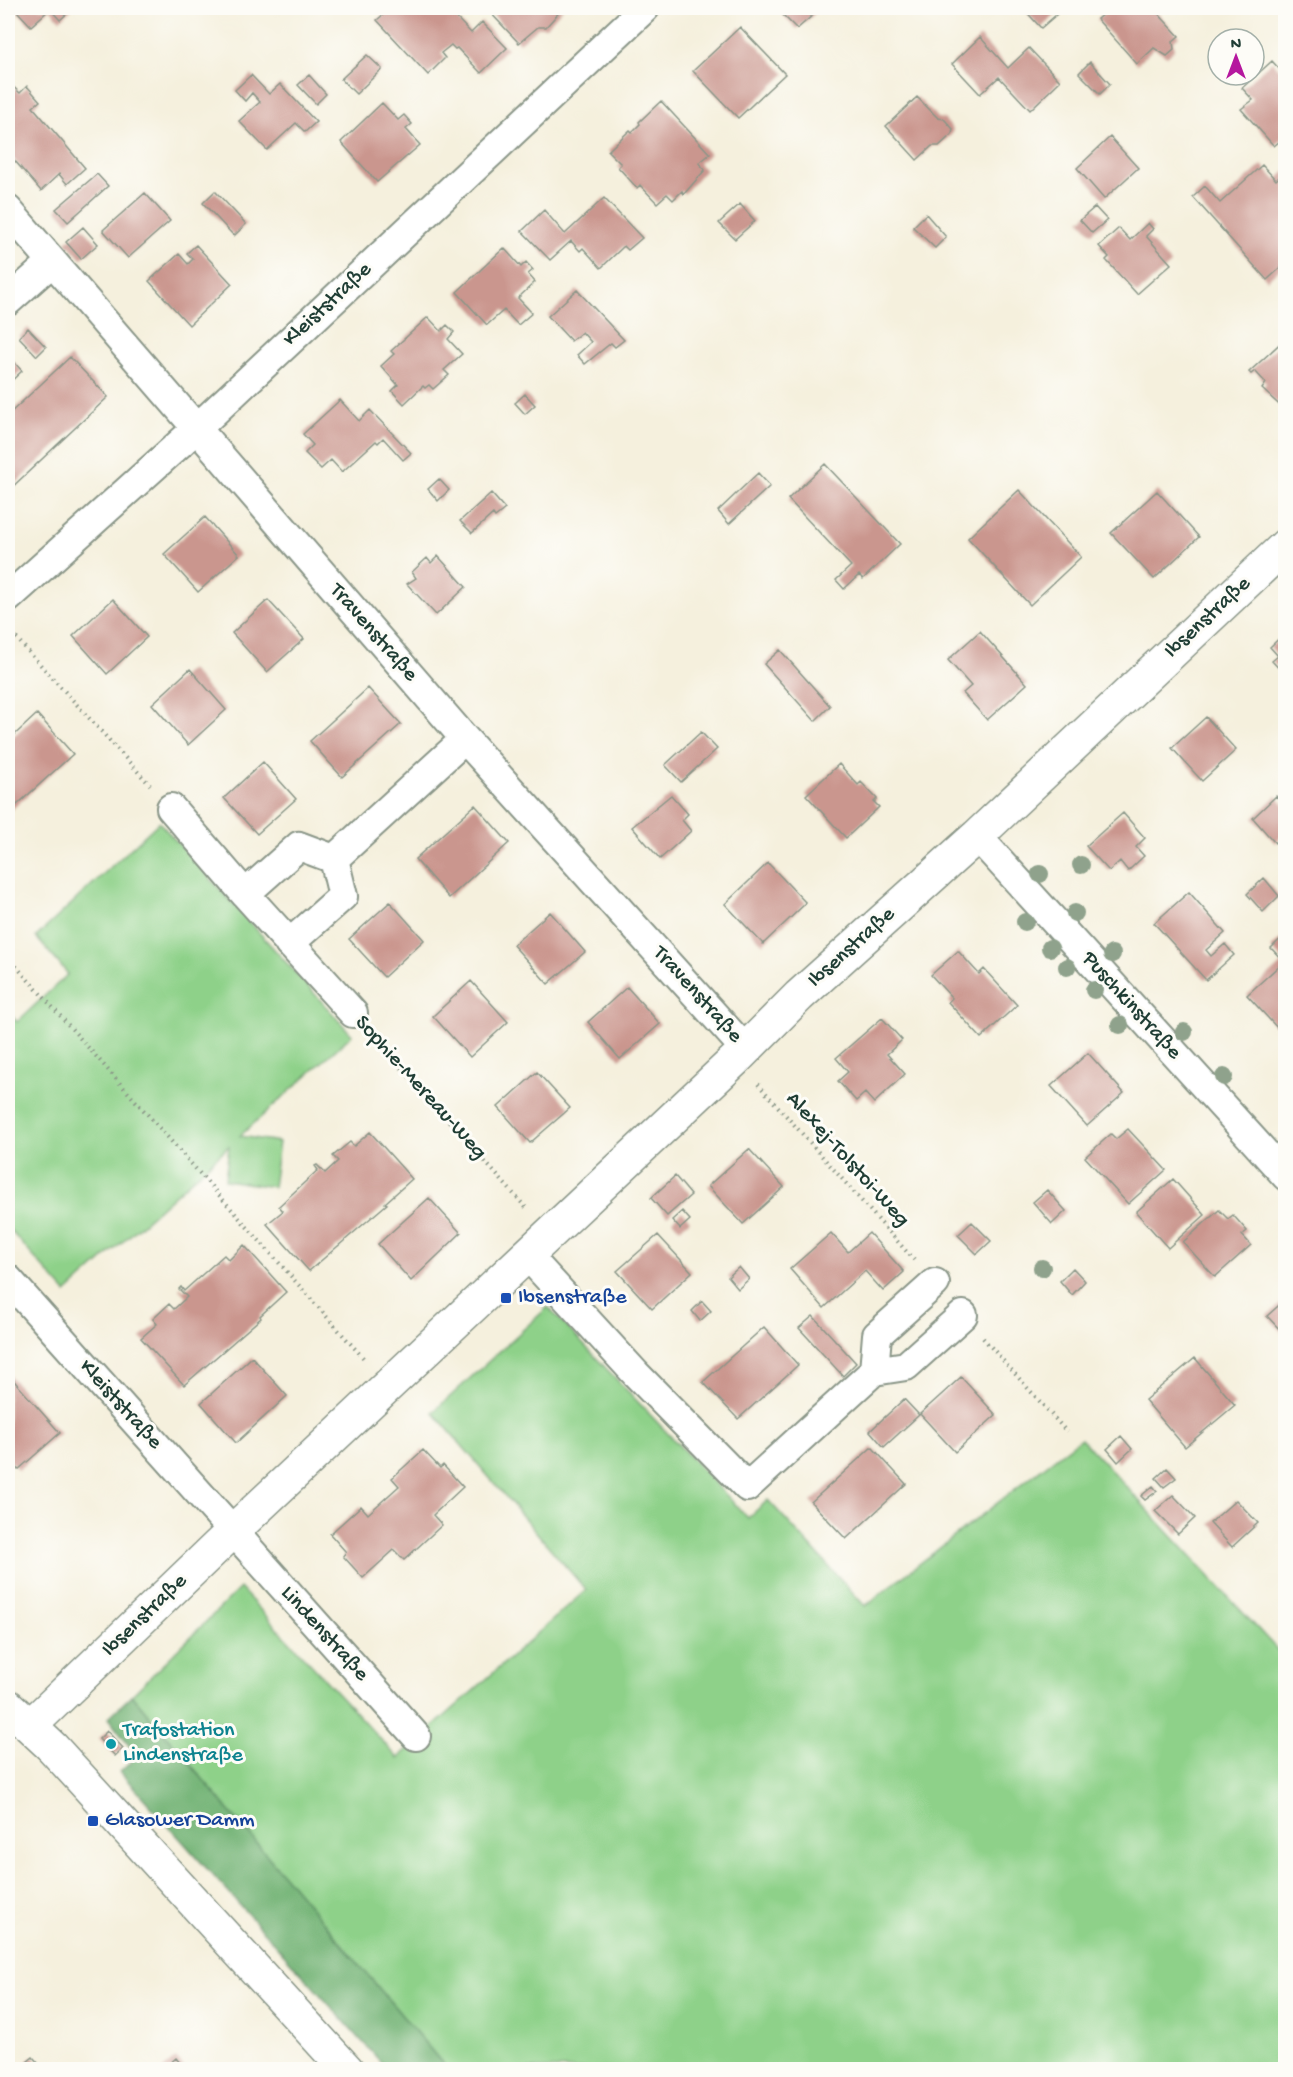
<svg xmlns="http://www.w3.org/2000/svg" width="1293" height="2077" font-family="'Gochi Hand',sans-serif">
<rect width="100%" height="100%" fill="#fdfcf7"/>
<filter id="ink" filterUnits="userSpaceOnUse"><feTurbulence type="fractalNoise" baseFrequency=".0167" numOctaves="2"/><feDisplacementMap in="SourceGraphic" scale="12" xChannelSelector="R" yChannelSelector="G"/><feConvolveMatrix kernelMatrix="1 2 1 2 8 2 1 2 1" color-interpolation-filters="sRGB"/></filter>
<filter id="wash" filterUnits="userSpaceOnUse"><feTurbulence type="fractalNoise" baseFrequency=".008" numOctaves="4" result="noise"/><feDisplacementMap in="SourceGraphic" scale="24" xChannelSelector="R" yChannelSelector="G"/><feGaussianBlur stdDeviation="1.35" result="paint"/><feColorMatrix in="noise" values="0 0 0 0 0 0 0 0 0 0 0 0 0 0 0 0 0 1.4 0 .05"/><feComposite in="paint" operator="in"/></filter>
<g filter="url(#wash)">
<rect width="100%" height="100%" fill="#f5f0dd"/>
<!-- green -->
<path fill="#8ed189" stroke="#56875e" stroke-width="1.5" d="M159,822L352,1035L240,1136L279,1142L273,1187L225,1180L229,1146L66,1293L8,1228V1012L17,1022L68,974L36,937Z
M548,1307L748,1518L768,1500L865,1606L1081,1438L1285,1658V2069H447L132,1695L240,1588L398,1758L586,1590L433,1412Z"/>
<!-- forest -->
<path fill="#72b375" stroke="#487854" stroke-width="1.5" d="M132,1695L447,2069H387L120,1772L137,1756L108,1718Z"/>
<g id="blocks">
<!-- building -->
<path fill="#ca968e" d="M20,8H71L72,9L60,20L50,9L31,26L17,11Z
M391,8H447L471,33L482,22L507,48L481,73L457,48L455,49L451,45L441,53L445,58L428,75L377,20Z
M486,8H563L546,27H538L519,43Z
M776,8H821L797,29Z
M1023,8H1064L1041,28Z
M1110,8H1153L1179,36L1173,41L1174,50L1167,56L1154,48L1137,64L1097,19Z
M740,27L785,74L738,118L693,71Z
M980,37L1008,68L1029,48L1060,81L1030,110L999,77L980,94L952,64Z
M367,55L382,69L356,94L341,79Z
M1272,61L1283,73L1286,70V136L1274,146L1241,109L1253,100L1242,88Z
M1090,62L1110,84L1100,94L1079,73Z
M251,75L269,94L280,84L316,122L305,132L296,123L267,150L239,121L260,102L252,93L245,101L235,90Z
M309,75L326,94L316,104L298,85Z
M8,82L20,93L27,86L40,101L33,107L85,168L67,184L59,174L41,191L8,153Z
M917,97L938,118L944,119L953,129L952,134L939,146H932L917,160L886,126Z
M661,101L710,154L699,163L705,170L684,194L682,191L673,200L667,194L657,203L640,185L637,188L618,167L621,164L608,151L630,130L632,132L640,124L639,122Z
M382,103L398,120L404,115L412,124L406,129L420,145L377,182L341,142Z
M1110,137L1138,168L1104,199L1077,168Z
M1262,165L1276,180L1286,171V263L1267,280L1193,197L1205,186L1220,203Z
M97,174L108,186L68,222L56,209Z
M215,191L246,224L234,236L203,203Z
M145,193L170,221L128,258L103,230Z
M604,198L642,238L628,250L624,246L601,268L583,248L580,251L571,241L550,260L522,231L544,210L565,234Z
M740,204L755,221L735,239L719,223Z
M1095,207L1107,220L1092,233L1080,220Z
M926,214L946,237L935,248L913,227Z
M1148,223L1153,229L1146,236L1171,264L1137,294L1106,260L1109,257L1099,246L1119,228L1130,240Z
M83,227L98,244L81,259L66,242Z
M196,245L232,284L189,325L149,281L179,254L188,264L193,259L187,253Z
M504,248L521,267L526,262L533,270L528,274L535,282L518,298L532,313L518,325L504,310L487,325L457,292Z
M577,290L624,340L615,347L611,343L585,364L577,355L591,342L582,332L571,341L548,316Z
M428,317L441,331L447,325L454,332L448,339L462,354L444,370L449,375L433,389L429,385L425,388L423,386L404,404L392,391L398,385L381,366L394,354L391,351Z
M28,328L46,347L37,356L19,337Z
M1286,338V411L1262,389L1266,383L1255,371L1251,374L1249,372Z
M8,355L22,371L8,384Z
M70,357L108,397L8,491V415Z
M525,394L535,405L525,414L515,403Z
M340,400L359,421L370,410L411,453L403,460L383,438L378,443L376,441L342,472L331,460L321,469L305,453L313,445L303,434Z
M825,464L900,544L863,579L859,575L844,589L836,580L851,566L788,499Z
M758,473L770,486L729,524L718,511Z
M439,479L449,490L438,501L428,489Z
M1019,490L1081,557L1030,605L968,538Z
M1157,491L1199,537L1154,579L1111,533Z
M491,493L505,509L495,517L493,514L472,533L460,521Z
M205,517L239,555L198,592L164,554Z
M438,556L466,587L436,615L407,584L416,578L412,572L427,558L431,563Z
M113,599L147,637L107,674L73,636Z
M268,600L304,639L267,672L232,633Z
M980,631L1027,684L987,720L963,693L971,686L948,660Z
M1286,632V676L1272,661L1278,656L1270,647Z
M780,650L830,706L815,721L764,664Z
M190,669L226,710L188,745L152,704Z
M368,688L401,724L342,777L310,741Z
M37,714L73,754L8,813V741Z
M1206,717L1236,750L1202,781L1172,748Z
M701,732L717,749L681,782L665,765Z
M263,762L296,799L257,834L224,798Z
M839,764L858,785L861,782L877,799L874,802L879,807L846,838L806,795Z
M671,795L688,814L682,820L691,831L660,859L632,827Z
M1276,796L1286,806V833L1275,843L1253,818Z
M475,805L509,843L449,898L415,859Z
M1123,813L1145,838L1136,847L1144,856L1128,871L1120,861L1109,871L1086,846Z
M768,863L806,903L763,944L725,904Z
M1264,878L1279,896L1263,912L1247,894Z
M1189,892L1225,933L1206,950L1211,956L1225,944L1234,955L1206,980L1154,923Z
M390,902L424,940L384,977L349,939Z
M550,912L585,952L548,984L513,945Z
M1286,934V964L1271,948Z
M958,951L979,974L984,969L1017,1005L981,1038L948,1002L952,998L931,975Z
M1282,963L1286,967V1027L1280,1031L1247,995Z
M471,981L508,1022L470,1057L433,1016Z
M627,987L660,1024L620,1059L588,1022Z
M882,1018L902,1040L887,1054L905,1074L874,1103L865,1093L856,1101L838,1081L848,1072L836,1058Z
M1088,1053L1124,1093L1087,1126L1051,1086Z
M537,1072L570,1108L530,1143L498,1107Z
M1128,1129L1166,1170L1128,1204L1085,1157L1111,1134L1116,1139Z
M370,1132L412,1179L385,1203L387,1204L309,1271L267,1224L283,1211L279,1206L318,1170L315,1166L317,1165L325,1173L338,1161L333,1156L350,1142L354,1146Z
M749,1149L784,1187L743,1224L708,1186Z
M675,1176L691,1195L667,1216L651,1198Z
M1173,1179L1205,1215L1168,1248L1136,1212Z
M1047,1190L1066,1211L1052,1224L1033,1202Z
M429,1198L461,1233L411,1281L378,1244Z
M1219,1210L1228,1219L1233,1215L1247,1231L1242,1235L1251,1245L1215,1277L1183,1242Z
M682,1211L690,1220L680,1229L672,1220Z
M972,1222L991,1241L977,1254L958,1235Z
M831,1233L848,1252L869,1233L904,1272L883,1291L865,1271L824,1308L790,1269Z
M658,1235L692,1272L652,1309L617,1271Z
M244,1245L286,1292L260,1316L261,1318L184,1385L141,1338L157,1324L153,1319L169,1304L174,1309L187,1297L179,1289L181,1287L184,1291L224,1255L229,1260Z
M739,1267L749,1279L738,1289L728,1277Z
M1073,1268L1085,1281L1072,1295L1060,1281Z
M1286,1299V1336L1267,1316Z
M702,1301L711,1311L700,1321L692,1311Z
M813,1316L856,1363L843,1376L799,1328Z
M764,1327L798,1365L738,1419L703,1382Z
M252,1357L287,1396L236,1443L201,1403Z
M1195,1358L1235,1405L1185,1447L1145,1400Z
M8,1374L60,1433L18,1470L8,1459Z
M961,1377L996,1415L955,1452L920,1414Z
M904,1399L919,1415L884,1447L870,1431Z
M1121,1436L1132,1449L1118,1462L1107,1449Z
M872,1447L906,1484L846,1539L811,1502Z
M423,1450L440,1468L443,1465L463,1487L433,1515L442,1525L404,1560L394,1550L363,1578L343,1556L346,1552L330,1534L361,1506L368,1514L399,1486L392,1478Z
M1167,1468L1176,1478L1164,1487L1156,1478Z
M1153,1486L1157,1491L1145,1500L1141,1496Z
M1173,1495L1195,1518L1178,1534L1155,1511Z
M1236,1500L1258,1523L1232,1547L1210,1523Z
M107,1731L123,1748L115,1756L99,1739Z
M33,2057L44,2070L20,2068Z
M176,2058L186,2070H162Z"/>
</g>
</g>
<g filter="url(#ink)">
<use href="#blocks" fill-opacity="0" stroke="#8a9688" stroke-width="1.5"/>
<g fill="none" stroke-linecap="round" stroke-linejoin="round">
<!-- minor casing -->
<g stroke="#8a9688" stroke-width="32">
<path id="minor" d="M8,210L465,739L745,1049
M8,301L52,262
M8,598L196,429L645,8
M171,808L245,894L353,1013
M977,836L1286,1176
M334,859L465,739
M245,894L299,846L334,859
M289,944L343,896L334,859
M527,1255L636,1374L747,1487L874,1371L906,1366L963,1315
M8,1279L416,1736
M874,1371L877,1335L935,1283"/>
</g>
<!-- tertiary casing -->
<g stroke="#8a9688" stroke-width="36">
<path id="tertiary" d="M8,1706L52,1747L347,2070
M30,1726L232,1532L736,1059L799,996L977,836L1286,545"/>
</g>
<!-- path -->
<path stroke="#8a9688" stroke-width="4" stroke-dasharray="1.5 4.5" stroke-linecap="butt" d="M8,629L150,785
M8,957L366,1361
M373,1036L528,1210
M758,1084L914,1260
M983,1338L1067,1432
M8,1664L16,1673"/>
<!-- minor -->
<use href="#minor" stroke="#fff" stroke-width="28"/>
<!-- tertiary -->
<use href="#tertiary" stroke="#fff" stroke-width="33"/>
</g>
<!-- trees -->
<g fill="#8fa28c">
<circle cx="1081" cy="865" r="9"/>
<circle cx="1040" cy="874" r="9"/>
<circle cx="1075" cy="913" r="9"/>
<circle cx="1025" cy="922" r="9"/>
<circle cx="1050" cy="948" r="9"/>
<circle cx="1112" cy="954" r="9"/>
<circle cx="1067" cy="967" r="9"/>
<circle cx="1094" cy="990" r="9"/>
<circle cx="1120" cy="1025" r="9"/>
<circle cx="1184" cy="1032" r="9"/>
<circle cx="1224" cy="1077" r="9"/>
<circle cx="1042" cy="1268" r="9"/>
</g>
</g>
<!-- markers -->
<g fill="#1a4fb4" stroke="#fdfcf7" stroke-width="2">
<rect x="500" y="1292" width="12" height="12" rx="3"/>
<rect x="87" y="1815" width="12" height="12" rx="3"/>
</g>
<circle fill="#0f9aa8" stroke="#fdfcf7" stroke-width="2" cx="111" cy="1744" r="6"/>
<g text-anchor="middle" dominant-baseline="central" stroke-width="6" stroke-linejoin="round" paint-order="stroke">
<!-- street labels -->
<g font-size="22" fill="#1f3d34" stroke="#fdfcf7">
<text transform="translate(328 305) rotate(-43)">Kleiststraße</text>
<text transform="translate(1208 618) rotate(-43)">Ibsenstraße</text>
<text transform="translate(373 633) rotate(49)">Travenstraße</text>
<text transform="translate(852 948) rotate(-42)">Ibsenstraße</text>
<text transform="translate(697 995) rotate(48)">Travenstraße</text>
<text transform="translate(1131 1006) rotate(48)">Puschkinstraße</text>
<text transform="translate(420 1088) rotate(48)">Sophie-Mereau-Weg</text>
<text transform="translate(847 1160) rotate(48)">Alexej-Tolstoi-Weg</text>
<text transform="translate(120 1405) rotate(48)">Kleiststraße</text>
<text transform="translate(145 1616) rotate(-44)">Ibsenstraße</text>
<text transform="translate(324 1634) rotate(48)">Lindenstraße</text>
</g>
<!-- transit labels -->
<g font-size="22" fill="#164399" stroke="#fdfcf7" text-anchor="start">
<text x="518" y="1298">Ibsenstraße</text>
<text x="105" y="1821">Glasower Damm</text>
</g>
<!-- culture labels -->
<g font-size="22" fill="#0d838f" stroke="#fdfcf7" text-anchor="start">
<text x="123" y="1731">Trafostation<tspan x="123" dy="25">Lindenstraße</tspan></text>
</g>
</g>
<!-- margin -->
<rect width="1293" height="2077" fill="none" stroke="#fdfcf7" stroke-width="30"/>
<!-- north arrow -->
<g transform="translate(1236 57)"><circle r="28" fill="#fdfcf7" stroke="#a4b0a9" stroke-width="1.5"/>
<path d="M0-4.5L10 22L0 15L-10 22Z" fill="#b5179e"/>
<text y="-9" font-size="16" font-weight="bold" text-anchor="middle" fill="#1f3d34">N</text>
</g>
</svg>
